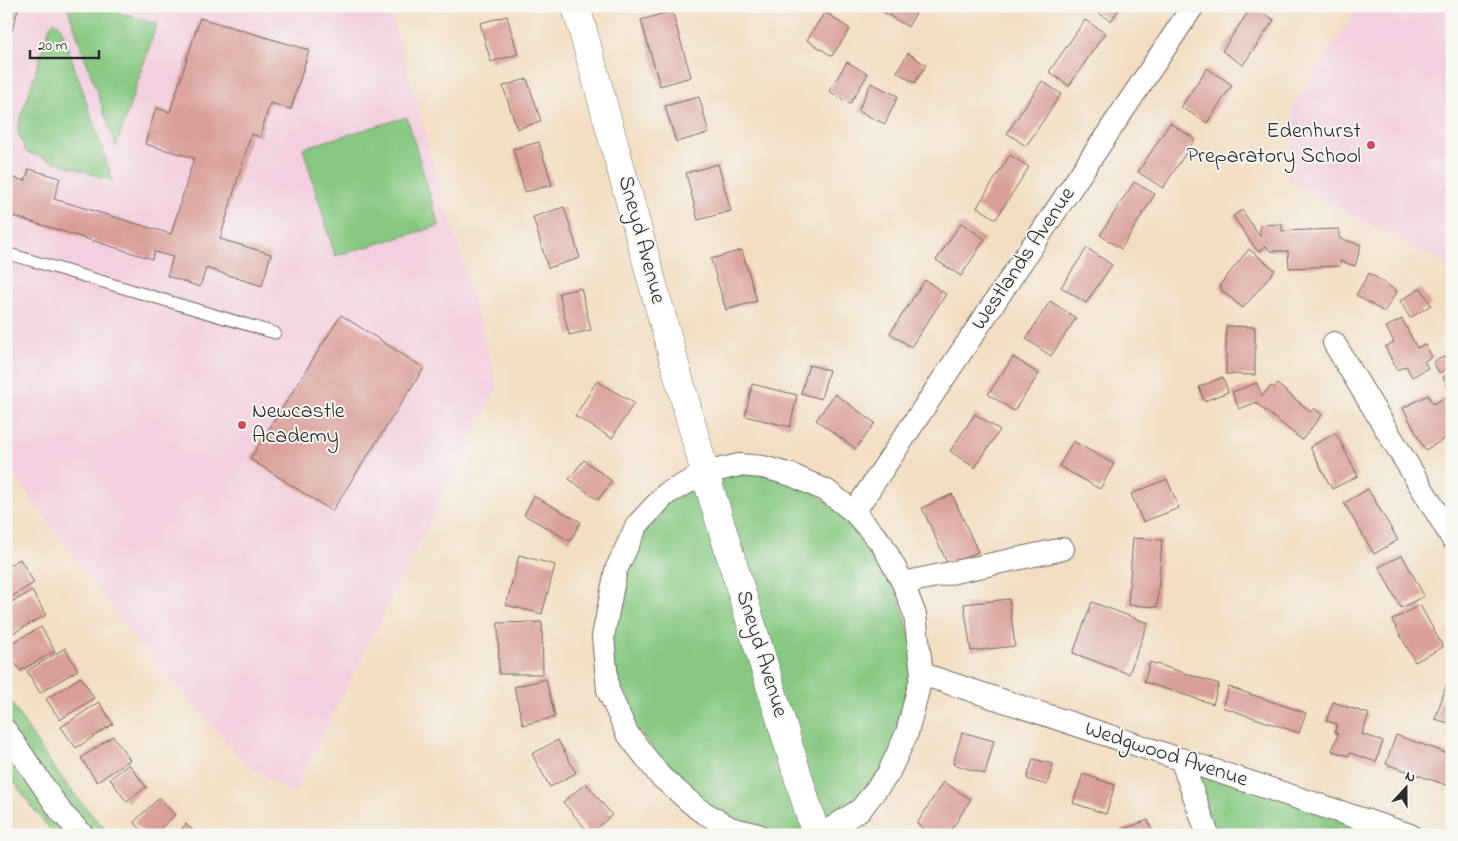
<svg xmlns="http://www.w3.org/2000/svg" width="1458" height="841" font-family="'Indie Flower',sans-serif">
<rect width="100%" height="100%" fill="#f6f6f2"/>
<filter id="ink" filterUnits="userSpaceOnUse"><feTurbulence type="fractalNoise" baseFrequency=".02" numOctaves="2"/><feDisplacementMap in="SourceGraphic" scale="10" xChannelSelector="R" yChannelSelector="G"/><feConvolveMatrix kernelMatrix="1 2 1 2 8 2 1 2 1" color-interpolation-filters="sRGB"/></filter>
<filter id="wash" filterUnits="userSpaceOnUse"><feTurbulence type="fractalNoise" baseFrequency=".0096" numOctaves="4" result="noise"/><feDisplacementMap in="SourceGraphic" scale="20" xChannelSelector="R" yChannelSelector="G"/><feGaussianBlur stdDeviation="1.12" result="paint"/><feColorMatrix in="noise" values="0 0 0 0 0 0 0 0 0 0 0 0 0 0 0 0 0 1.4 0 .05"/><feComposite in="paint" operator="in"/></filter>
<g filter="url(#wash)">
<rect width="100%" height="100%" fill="#f3dec2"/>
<!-- built -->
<path fill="#f3cfdf" d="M6,6H389L498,386L293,794L246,764L133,637L6,465Z
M1359,6H1452V267L1289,183L1292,108Z"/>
<!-- green -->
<path fill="#86c881" stroke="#587a56" d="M67,6H97L157,24L116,147Z
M55,21L61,27L113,181L26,152L17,130L50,26Z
M407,117L439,226L335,256L303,148Z
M705,473L792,475L882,544L922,674L888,774L821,835H758L698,809L608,690L616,570L637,525Z
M6,693C35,743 70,794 111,835H55L35,811L6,771Z
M1181,759L1410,835H1208Z"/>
<g id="blocks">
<!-- building -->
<path fill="#d99f97" d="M6,6H19L7,47H6Z
M882,6H920L908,27L880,10Z
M1094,6H1121L1111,21L1092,9Z
M1252,6L1274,20L1243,65L1222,51Z
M672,11L691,77L660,86L641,20Z
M825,12L850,29L832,56L807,40Z
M507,16L518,54L491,62L480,23Z
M200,18L309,50L291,109L270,103L260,137L251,134L220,239L271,254L262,286L206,268L200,287L167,276L173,257L154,252L152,259L6,214V176L25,181L29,169L60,178L54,199L171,234L194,158L145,144L156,108L170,112Z
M1085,20L1105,33L1069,86L1049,72Z
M908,53L926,65L915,83L897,72Z
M847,62L868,74L850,104L829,91Z
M1207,68L1232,85L1207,123L1181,107Z
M527,79L541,121L517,129L503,86Z
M1042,81L1061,94L1026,146L1007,133Z
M871,83L898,96L885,124L858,111Z
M699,97L709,133L676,142L665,106Z
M1170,123L1195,139L1163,188L1138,172Z
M539,142L552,185L525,192L513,149Z
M1010,155L1029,167L996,219L977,207Z
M718,164L731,211L698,220L686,173Z
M1134,182L1155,194L1121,249L1100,235Z
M564,207L580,258L548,268L533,217Z
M1242,210L1260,237V225L1282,224V231L1339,229V238L1361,245L1355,266L1340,261V266L1289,268L1288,251H1270L1266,246L1258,252L1233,216Z
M961,223L985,239L961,276L936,260Z
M1087,248L1112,265L1086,303L1061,287Z
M1249,249L1275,270L1243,308L1221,290L1222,288L1219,286Z
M742,250L757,301L726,310L711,259Z
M1369,273L1397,291L1384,312L1356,295Z
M925,280L946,294L911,347L890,333Z
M581,288L591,330L569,335L559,293Z
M1421,288L1431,305L1410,318L1400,301Z
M1050,301L1076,318L1051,356L1026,339Z
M341,315L424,368L332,511L250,459Z
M1402,319L1417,348L1425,344L1432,357L1424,361L1428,368L1412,377L1406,366L1397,370L1385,347L1394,342L1386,327Z
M1226,326L1255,327V375L1226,374Z
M1450,354L1452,357V366L1439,373L1433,362Z
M1013,357L1039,374L1014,411L988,394Z
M809,365L829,370L821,399L801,393Z
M1452,372V385L1448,387L1443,377Z
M1223,377L1228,392L1204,401L1199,387Z
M597,381L634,403L612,438L575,416Z
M1257,383L1262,396L1271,386L1274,388L1277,384L1311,412L1314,408L1322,415L1302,440L1256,403L1257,402L1239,409L1232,392Z
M752,384L797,395L790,427L745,416Z
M835,394L875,423L856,449L816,420Z
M1428,395L1433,404L1449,396L1452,400V435L1425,450L1403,408Z
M975,414L1000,430L975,468L950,451Z
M1336,433L1358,476L1332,489L1310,447Z
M1073,441L1114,464L1100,489L1059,466Z
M584,460L612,481L598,500L569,479Z
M1167,479L1179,508L1143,522L1131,494Z
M1368,489L1398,540L1374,554L1344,503Z
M952,494L978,552L948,565L922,508Z
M534,496L581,522L570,541L524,515Z
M1133,538L1162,540L1157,607L1128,605Z
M519,555L555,565L542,614L506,605Z
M1402,555L1424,596L1401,608L1379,567Z
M20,559L34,583L6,600V567Z
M32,591L46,615L6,637V605Z
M1009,599L1015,646L971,651L964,604Z
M1092,602L1148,623L1129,674L1073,653Z
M1420,605L1443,647L1415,662L1392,620Z
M542,622L543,674H499L498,623Z
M41,627L55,651L20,671L6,646Z
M65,648L78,670L40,693L27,671Z
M1150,662L1219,684L1213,704L1144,682Z
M1452,669V724L1435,719Z
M81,677L94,698L60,720L46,699Z
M546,679L555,717L523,725L514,687Z
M1229,687L1306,713L1299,733L1222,707Z
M99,702L113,724L76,748L61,727Z
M1333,702L1369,714L1362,734L1383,741L1376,762L1350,753L1349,756L1332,751L1338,734L1335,732L1337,724L1326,721Z
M962,732L994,741L985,774L953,764Z
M1396,735L1452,755V777L1449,786L1386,764Z
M113,736L130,760L97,782L81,758Z
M558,740L576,773L550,787L532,754Z
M1033,759L1053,764L1047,785L1027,779Z
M129,764L146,787L127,802L110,779Z
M1083,774L1115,785L1106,814L1073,803Z
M943,782L971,799L948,835H934L917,824Z
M586,783L612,815L590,834L563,802Z
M159,798L175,815L154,835H146L134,822Z
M1148,820L1154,835H1122L1121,830Z
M186,824L198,835H176Z"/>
</g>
</g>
<g filter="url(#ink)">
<use href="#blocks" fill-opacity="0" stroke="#716a60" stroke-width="1"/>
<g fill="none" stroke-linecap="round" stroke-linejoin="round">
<!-- lane casing -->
<g stroke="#716a60" stroke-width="13">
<path id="lane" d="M6,253L275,333"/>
</g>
<!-- street casing -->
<g stroke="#716a60" stroke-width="24">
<path id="street" d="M1334,343L1452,538
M854,512L1193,6
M903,583L1063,549
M922,674L1410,835
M6,731L61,812L83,835
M1181,759L1208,835
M758,835L730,828L698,809L660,776L627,733L608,690L603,637L616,570L637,525L666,494L705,473L739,465L763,467L792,475L827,491L854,512L882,544L903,583L915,615L922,674L907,733L888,774L861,809L821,835"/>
</g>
<!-- secondary casing -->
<g stroke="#716a60" stroke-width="29">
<path id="secondary" d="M576,6L705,473L816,835"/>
</g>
<!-- lane -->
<use href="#lane" stroke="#fff" stroke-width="11"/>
<!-- street -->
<use href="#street" stroke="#fff" stroke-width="22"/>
<!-- secondary -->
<use href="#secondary" stroke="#fff" stroke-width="28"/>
</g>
</g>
<!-- markers -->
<g fill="#d1495b" stroke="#f6f6f2" stroke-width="2">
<circle cx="1371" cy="145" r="5"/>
<circle cx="242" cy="425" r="5"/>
</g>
<g text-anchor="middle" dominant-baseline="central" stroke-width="4" stroke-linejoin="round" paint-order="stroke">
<!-- poi labels -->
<g font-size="22" fill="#2b2b2b" stroke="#f6f6f2" text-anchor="end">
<text x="1361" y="132">Edenhurst<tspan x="1361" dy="25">Preparatory School</tspan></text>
<text x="252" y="412" text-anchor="start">Newcastle<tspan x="252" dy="25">Academy</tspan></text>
</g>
<!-- street labels -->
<g font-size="22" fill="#2b2b2b" stroke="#f6f6f2">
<text transform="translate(641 240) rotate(75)">Sneyd Avenue</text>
<text transform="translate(1024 259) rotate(-56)">Westlands Avenue</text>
<text transform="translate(761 654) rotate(73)">Sneyd Avenue</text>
<text transform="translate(1166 755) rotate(18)">Wedgwood Avenue</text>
</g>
</g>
<!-- margin -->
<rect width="1458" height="841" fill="none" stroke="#f6f6f2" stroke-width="25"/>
<!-- north arrow -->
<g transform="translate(1406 788) rotate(21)" stroke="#f6f6f2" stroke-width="4" paint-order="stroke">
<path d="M0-4L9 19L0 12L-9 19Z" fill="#2b2b2b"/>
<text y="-8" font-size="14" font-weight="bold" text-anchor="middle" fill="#2b2b2b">N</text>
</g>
<!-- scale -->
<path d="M30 50v8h69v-8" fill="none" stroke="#2b2b2b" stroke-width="2.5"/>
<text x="38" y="50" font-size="15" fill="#2b2b2b" stroke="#f6f6f2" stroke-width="4" paint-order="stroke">20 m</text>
</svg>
